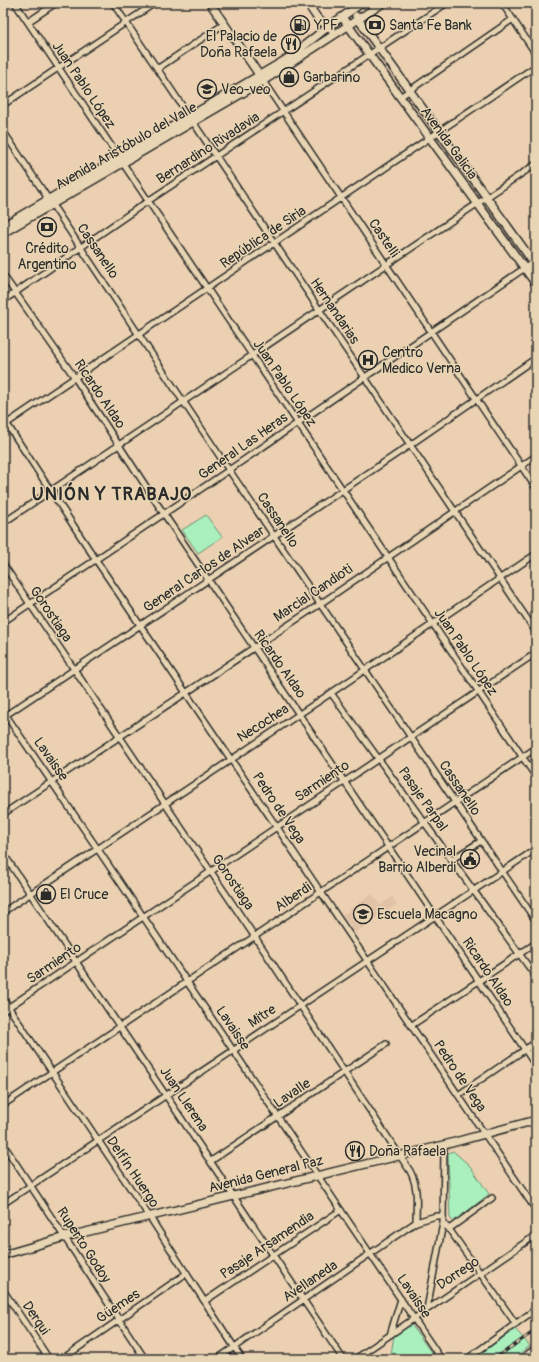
<svg xmlns="http://www.w3.org/2000/svg" width="539" height="1362" font-family="Pangolin,sans-serif">
<rect width="100%" height="100%" fill="#ebd1b1"/>
<filter id="ink" filterUnits="userSpaceOnUse"><feTurbulence type="fractalNoise" baseFrequency=".025" numOctaves="2"/><feDisplacementMap in="SourceGraphic" scale="8" xChannelSelector="R" yChannelSelector="G"/><feConvolveMatrix kernelMatrix="1 2 1 2 8 2 1 2 1" color-interpolation-filters="sRGB"/></filter>
<g filter="url(#ink)">
<!-- built -->
<path fill="#e1c2a6" d="M372,894L380,905L392,897L397,904L355,933L342,915Z"/>
<!-- green -->
<path fill="#aaf0bd" stroke="#6a8e74" d="M206,515L222,537L198,553L182,530Z
M453,1151L470,1166L489,1194L454,1222L450,1218L448,1153Z
M410,1323L436,1359H388L391,1354L394,1336Z
M515,1329L530,1346L512,1359H473Z"/>
<g fill="none" stroke-linecap="round" stroke-linejoin="round">
<!-- street casing -->
<g stroke="#2b2b2b" stroke-width="8">
<path id="street" d="M15,3L536,777
M113,3L536,632
M502,3L536,54
M28,22L56,3
M157,69L224,24
M263,81L536,488
M400,97L513,19
M3,105L155,3
M3,131L229,470L536,921
M3,275L75,378L164,514L536,1066
M3,301L148,201L447,3
M3,418L96,560L536,1210
M3,426L536,66
M3,523L536,164
M3,564L255,937L410,1171C419,1188 416,1204 416,1222
M3,622L229,470L535,261
M331,693L536,977
M3,711L97,848L441,1359
M3,717L410,445L536,358
M3,814L320,604L536,456
M3,853L343,1359
M451,860L481,841
M3,912L331,693L536,554
M3,999L149,1216L242,1359
M3,1011L536,653
M412,1025L536,943
M458,1095L536,1042
M3,1105L536,748
M3,1144L145,1359
M211,1161L386,1044
M3,1204C181,1085 358,967 536,849
M443,1223L449,1229L516,1324
M449,1229L492,1198
M3,1290L49,1359
M205,1301L341,1210
M427,1309L443,1223L444,1145
M390,1335L401,1299
M62,1359L187,1273
M217,1359L416,1222L436,1216H443
M355,1359L536,1235
M467,1359L536,1309
M521,1359L536,1348"/>
</g>
<!-- secondary casing -->
<g stroke="#2b2b2b" stroke-width="10">
<path id="secondary" d="M210,3L262,79
M307,3L318,19L331,28L334,35
M356,16L536,266
M342,17L536,284
M3,226L287,59L329,26L362,3
M3,233L263,81L383,3
M3,1255L65,1237L444,1145L536,1120"/>
</g>
<!-- street -->
<use href="#street" stroke="#e8d5b3" stroke-width="5"/>
<!-- secondary -->
<use href="#secondary" stroke="#e8d5b3" stroke-width="7"/>
<!-- rail casing -->
<g stroke="#2b2b2b" stroke-width="3">
<path id="rail" d="M494,1359L536,1330"/>
</g>
<!-- rail -->
<use href="#rail" stroke="#e8d5b3" stroke-width="1.5" stroke-dasharray="4.5" stroke-linecap="butt"/>
</g>
</g>
<!-- icons -->
<defs>
<g id="fuel-ring" transform="scale(1)"><circle r="9.5" fill="#e8d5b3" stroke="#2b2b2b" stroke-width="1.5"/><path d="M-5.5-6h7V0h2V4h1.3V-2.5L3-4.5l.8-.8L6-3V5H2.5V1h-1V6h-7ZM-4.2-4.7v3.2H.2V-4.7Z" fill="#2b2b2b"/></g>
<g id="bank-ring" transform="scale(1)"><circle r="9.5" fill="#e8d5b3" stroke="#2b2b2b" stroke-width="1.5"/><path d="M-6-4H6V4H-6ZM0-2.3a2.3 2.3 0 1 0 0 4.6a2.3 2.3 0 1 0 0-4.6Z" fill="#2b2b2b"/></g>
<g id="restaurant-ring" transform="scale(1)"><circle r="9.5" fill="#e8d5b3" stroke="#2b2b2b" stroke-width="1.5"/><path d="M-5-6h1v4h1v-4h1v4h1v-4h1v5L-1.5 .5V6h-2V.5L-5-1ZM5-6V6H3V1.5H1.5Q1.5-4 5-6Z" fill="#2b2b2b"/></g>
<g id="shop-ring" transform="scale(1)"><circle r="9.5" fill="#e8d5b3" stroke="#2b2b2b" stroke-width="1.5"/><path d="M-5-2.5h2.3a2.7 3.5 0 0 1 5.4 0H5L5.5 6h-11ZM-1.5-2.5h3a1.5 2.3 0 0 0-3 0Z" fill="#2b2b2b"/></g>
<g id="school-ring" transform="scale(1)"><circle r="9.5" fill="#e8d5b3" stroke="#2b2b2b" stroke-width="1.5"/><path d="M0-5L7-2L0 1L-7-2ZM-4 1L0 2.5L4 1V4Q0 6-4 4Z" fill="#2b2b2b"/></g>
<g id="hospital-ring" transform="scale(1)"><circle r="9.5" fill="#e8d5b3" stroke="#2b2b2b" stroke-width="1.5"/><path d="M-5-5h3v3.5h4V-5h3V5h-3V1.5h-4V5h-3Z" fill="#2b2b2b"/></g>
<g id="civic-ring" transform="scale(1)"><circle r="9.5" fill="#e8d5b3" stroke="#2b2b2b" stroke-width="1.5"/><path d="M-.6-6.5H3V-4.5H.6V-3L4-1V1h2V6H-6V1h2V-1L-.6-3ZM-1.2 2.5V6h2.4V2.5Z" fill="#2b2b2b"/></g>
</defs>
<g fill-rule="evenodd">
<use href="#fuel-ring" x="300" y="25"/>
<use href="#bank-ring" x="375" y="25"/>
<use href="#restaurant-ring" x="291" y="44"/>
<use href="#shop-ring" x="289" y="77"/>
<use href="#school-ring" x="207" y="89"/>
<use href="#bank-ring" x="47" y="227"/>
<use href="#hospital-ring" x="368" y="360"/>
<use href="#civic-ring" x="470" y="859"/>
<use href="#shop-ring" x="46" y="894"/>
<use href="#school-ring" x="363" y="914"/>
<use href="#restaurant-ring" x="355" y="1151"/>
</g>
<g text-anchor="middle" dominant-baseline="central" stroke-width="3" stroke-linejoin="round" paint-order="stroke">
<!-- poi labels -->
<g font-size="14" fill="#2b2b2b" stroke="#e8d5b3" text-anchor="start">
<text x="314" y="25">YPF</text>
<text x="389" y="25">Santa Fe Bank</text>
<text x="277" y="36" text-anchor="end">El Palacio de<tspan x="277" dy="16">Doña Rafaela</tspan></text>
<text x="303" y="77">Garbarino</text>
<text x="221" y="89">Veo-veo</text>
<text x="47" y="248" text-anchor="middle">Crédito<tspan x="47" dy="16">Argentino</tspan></text>
<text x="382" y="352">Centro<tspan x="382" dy="16">Medico Verna</tspan></text>
<text x="456" y="851" text-anchor="end">Vecinal<tspan x="456" dy="16">Barrio Alberdi</tspan></text>
<text x="60" y="894">El Cruce</text>
<text x="377" y="914">Escuela Macagno</text>
<text x="369" y="1151">Doña Rafaela</text>
</g>
<!-- street labels -->
<g font-size="14" fill="#2b2b2b" stroke="#e8d5b3">
<text transform="translate(84 85) rotate(56)">Juan Pablo López</text>
<text transform="translate(449 143) rotate(54)">Avenida Galicia</text>
<text transform="translate(126 146) rotate(-30)">Avenida Aristóbulo del Valle</text>
<text transform="translate(208 148) rotate(-33)">Bernardino Rivadavia</text>
<text transform="translate(263 237) rotate(-34)">República de Siria</text>
<text transform="translate(384 238) rotate(56)">Castelli</text>
<text transform="translate(98 251) rotate(56)">Cassanello</text>
<text transform="translate(335 311) rotate(56)">Hernandarias</text>
<text transform="translate(285 383) rotate(56)">Juan Pablo López</text>
<text transform="translate(100 394) rotate(56)">Ricardo Aldao</text>
<text transform="translate(243 446) rotate(-35)">General Las Heras</text>
<text transform="translate(278 520) rotate(56)">Cassanello</text>
<text transform="translate(204 569) rotate(-34)">General Carlos de Alvear</text>
<text transform="translate(313 593) rotate(-34)">Marcial Candioti</text>
<text transform="translate(51 614) rotate(56)">Gorostiaga</text>
<text transform="translate(466 652) rotate(56)">Juan Pablo López</text>
<text transform="translate(280 664) rotate(55)">Ricardo Aldao</text>
<text transform="translate(263 723) rotate(-33)">Necochea</text>
<text transform="translate(51 759) rotate(55)">Lavaisse</text>
<text transform="translate(322 781) rotate(-34)">Sarmiento</text>
<text transform="translate(460 788) rotate(56)">Cassanello</text>
<text transform="translate(423 799) rotate(55)">Pasaje Parpal</text>
<text transform="translate(279 808) rotate(56)">Pedro de Vega</text>
<text transform="translate(233 882) rotate(56)">Gorostiaga</text>
<text transform="translate(293 897) rotate(-34)">Alberdi</text>
<text transform="translate(54 963) rotate(-34)">Sarmiento</text>
<text transform="translate(488 972) rotate(56)">Ricardo Aldao</text>
<text transform="translate(262 1016) rotate(-34)">Mitre</text>
<text transform="translate(233 1028) rotate(56)">Lavaisse</text>
<text transform="translate(460 1076) rotate(56)">Pedro de Vega</text>
<text transform="translate(292 1093) rotate(-34)">Lavalle</text>
<text transform="translate(184 1099) rotate(56)">Juan Llerena</text>
<text transform="translate(133 1172) rotate(56)">Delfín Huergo</text>
<text transform="translate(266 1174) rotate(-14)">Avenida General Paz</text>
<text transform="translate(84 1245) rotate(57)">Ruperto Godoy</text>
<text transform="translate(267 1245) rotate(-34)">Pasaje Arsamendia</text>
<text transform="translate(458 1273) rotate(-34)">Dorrego</text>
<text transform="translate(310 1281) rotate(-34)">Avellaneda</text>
<text transform="translate(414 1296) rotate(56)">Lavaisse</text>
<text transform="translate(118 1306) rotate(-34)">Güemes</text>
<text transform="translate(36 1318) rotate(56)">Derqui</text>
</g>
<!-- district labels -->
<g font-size="18" font-weight="bold" letter-spacing="1" fill="#2b2b2b" stroke="#e8d5b3">
<text x="112" y="494">UNIÓN Y TRABAJO</text>
</g>
</g>
<!-- margin -->
<rect width="539" height="1362" fill="none" stroke="#e8d5b3" stroke-width="16"/>
<rect x="8" y="8" width="523" height="1346" fill="none" stroke="#2b2b2b" stroke-width="1.5" filter="url(#ink)"/>
</svg>
